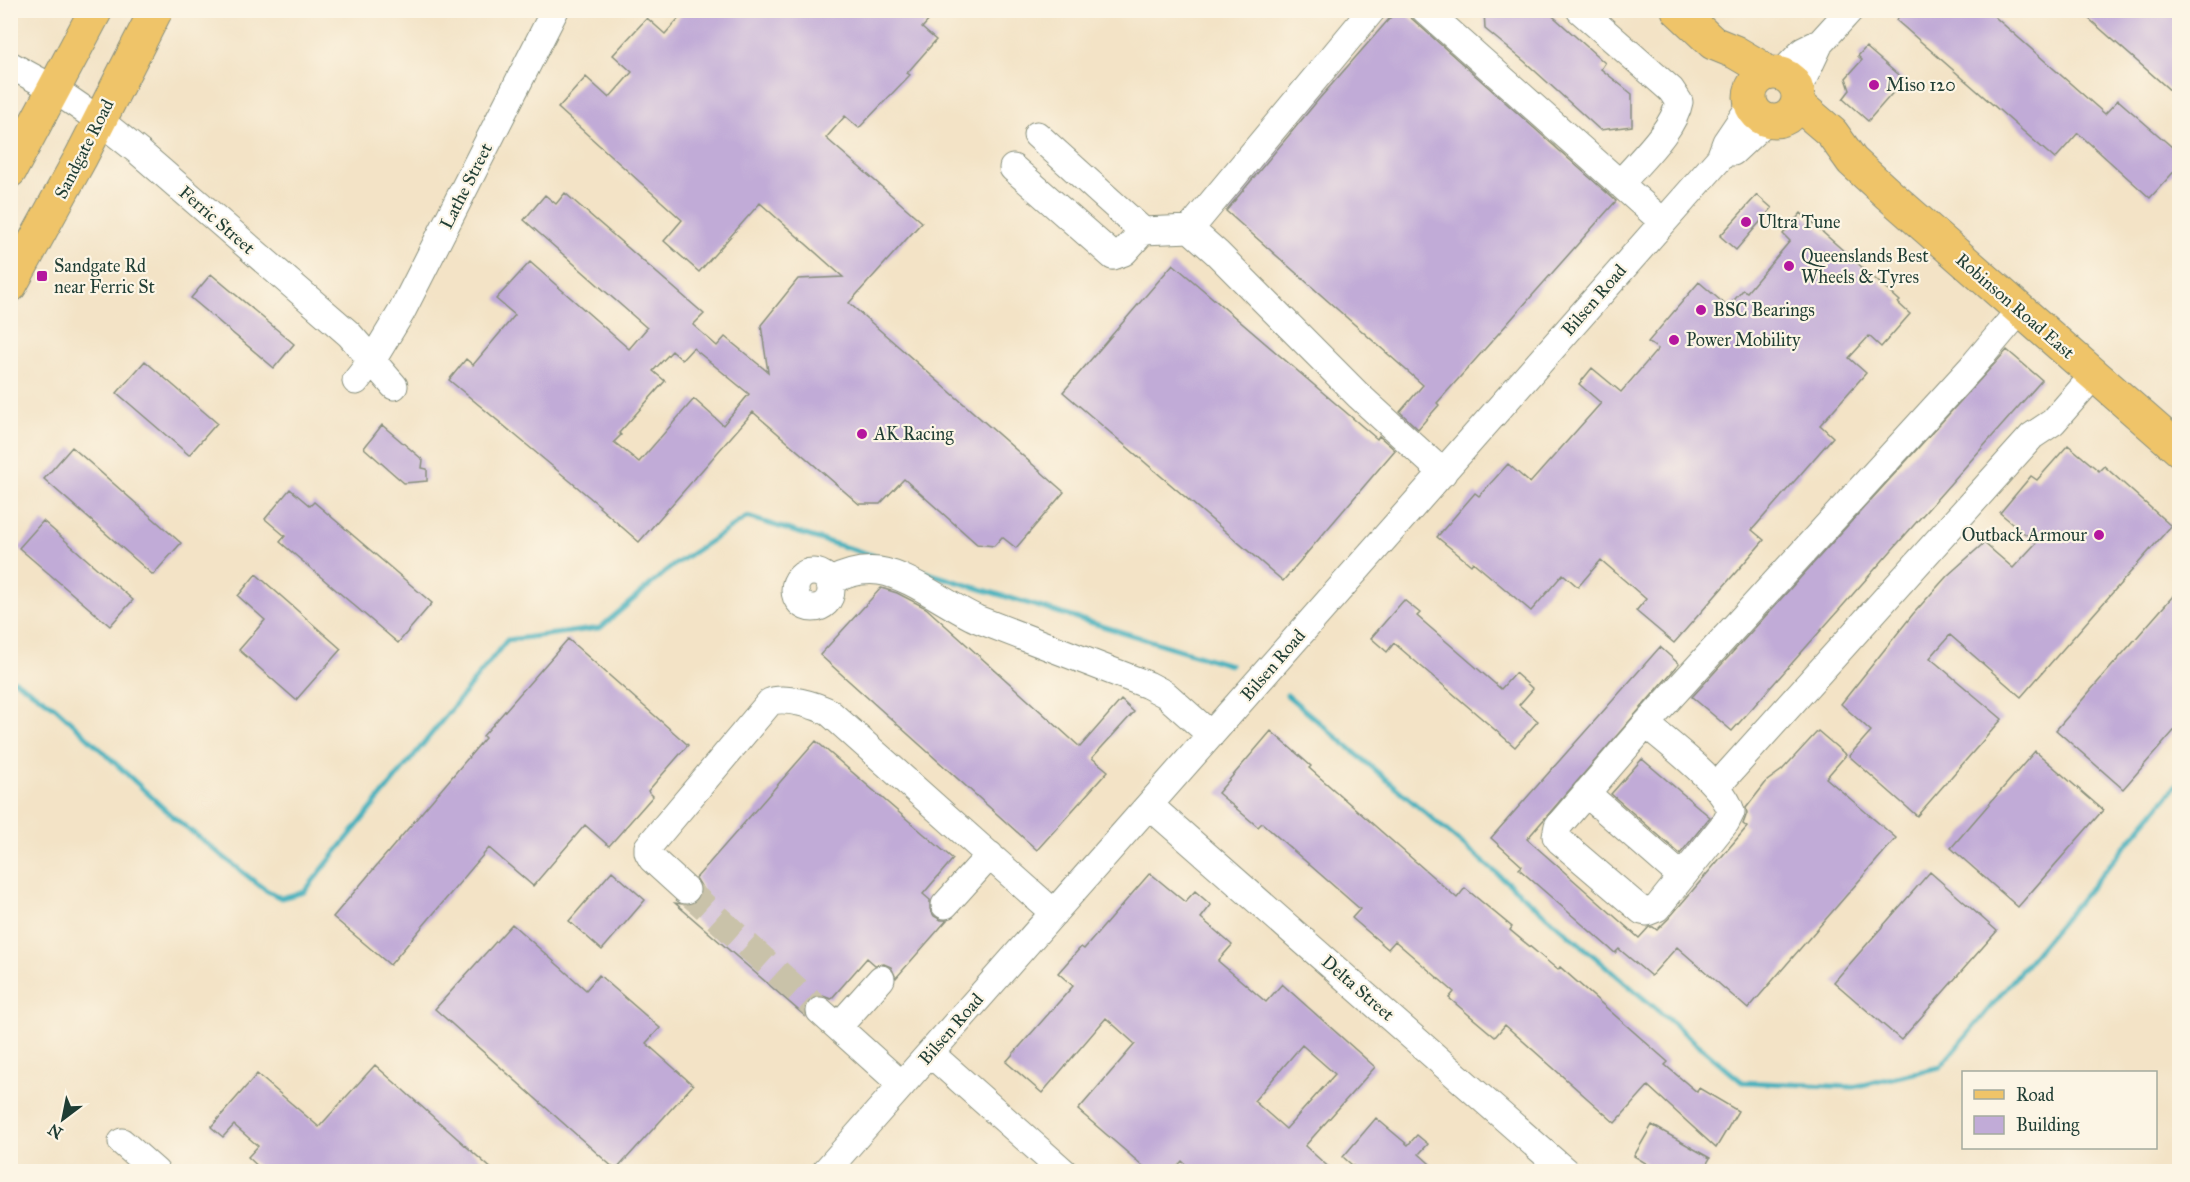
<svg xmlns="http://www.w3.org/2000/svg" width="2190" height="1182" font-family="'IM FELL Great Primer',serif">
<rect width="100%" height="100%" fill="#fcf5e5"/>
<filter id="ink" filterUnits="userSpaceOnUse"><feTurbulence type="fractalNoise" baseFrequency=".0167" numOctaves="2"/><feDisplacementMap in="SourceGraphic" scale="12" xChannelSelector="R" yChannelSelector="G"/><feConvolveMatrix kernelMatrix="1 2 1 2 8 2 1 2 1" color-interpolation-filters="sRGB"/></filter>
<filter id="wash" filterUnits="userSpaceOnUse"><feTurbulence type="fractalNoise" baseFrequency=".008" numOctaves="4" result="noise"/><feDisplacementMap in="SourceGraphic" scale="24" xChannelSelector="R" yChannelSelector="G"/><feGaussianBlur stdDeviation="1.35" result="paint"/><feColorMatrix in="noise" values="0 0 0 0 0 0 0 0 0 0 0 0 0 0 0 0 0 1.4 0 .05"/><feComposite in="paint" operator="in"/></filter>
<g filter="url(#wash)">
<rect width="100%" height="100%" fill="#f3e3c6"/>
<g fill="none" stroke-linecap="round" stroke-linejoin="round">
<!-- stream -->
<path stroke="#40afbc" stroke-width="5" d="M905,566L1230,665
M10,680L16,681L55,707L172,816L264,889L281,898L304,892L507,640L600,628L671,567L747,517L884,559
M1287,695L1742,1082L1853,1087L1940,1067L2180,781"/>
</g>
<g id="blocks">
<!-- building -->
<path fill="#c1abd7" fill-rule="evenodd" d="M686,10H920L930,19L922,28L936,40L907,73L910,75L859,128L845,116L826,138L922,222L849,303L1064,492L1016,548L1002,537L994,546L977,544L904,479L880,504H859L753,412L639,542L599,507L600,506L449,380L466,359L473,365L515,315L496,299L530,262L629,349L647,328L524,220L545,195L556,204L565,193L704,314L693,325L717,346L725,337L768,372L761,325L798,279L843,277L760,203L699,272L664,241L682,220L558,108L586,77L609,98L632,72L613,55L647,18L665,34ZM693,348L749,394L723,425L694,399L639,462L614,442L621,435L619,433L665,381L653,371L672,351L682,360Z
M1397,10H1402L1616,201L1437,403L1439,405L1418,429L1400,412L1423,385L1226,211L1319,99Z
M1484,10H1546L1605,63L1601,69L1632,94V126L1600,130L1524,61L1485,29Z
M1905,10H1987L2105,114L2118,100L2180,154V165L2150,198L2078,133L2055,159L1896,20Z
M2079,10H2170L2180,19V99Z
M1866,47L1904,80L1868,121L1843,99L1850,90L1846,78L1862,60L1858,56Z
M1757,195L1772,208L1736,250L1720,236Z
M1801,213L1900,301L1898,303L1910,314L1881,347L1869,336L1849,358L1866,373L1820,425L1833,437L1752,530L1764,540L1674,643L1636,611L1646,599L1601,560L1578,587L1563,574L1531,611L1473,562L1471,565L1437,537L1475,493L1479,496L1508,464L1530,483L1601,403L1579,384L1592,368L1621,392L1658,349L1648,342L1699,282L1728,307L1743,290L1747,292L1790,241L1783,234Z
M1173,264L1377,439L1379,436L1395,450L1283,581L1063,392Z
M211,274L294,344L274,368L191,298Z
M2007,350L2042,380L1732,731L1692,697Z
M145,361L217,423L189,455L117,393Z
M382,425L423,460L422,468L427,469V481L404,483L364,448Z
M2068,445L2099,471L2104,466L2171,526L2021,697L1950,635L1930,658L2002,719L1917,816L1849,756L1871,731L1841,704L1913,614L1947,576L1984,543L2013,568L2036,543L2000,513L2031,476L2037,480Z
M72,447L181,543L153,575L44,479Z
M290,489L310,506L314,502L432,603L398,643L280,542L285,536L265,519Z
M43,521L133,600L110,626L19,548Z
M256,574L341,649L296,700L239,650L265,620L238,596Z
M881,588L897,593L926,608L1080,747L1121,700L1134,712L1092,758L1108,771L1037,850L820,655Z
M2180,588V724L2123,789L2056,730Z
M1404,600L1420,613L1417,616L1501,689L1515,673L1533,689L1519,705L1538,721L1515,747L1394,643L1387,652L1371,638Z
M568,639L688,745L648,791L653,796L609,846L585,825L533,886L489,848L390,965L333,917L485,738L483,736Z
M1660,647L1679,664L1527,839L1639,938L1649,927H1653L1657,930L1669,918L1747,827L1743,824L1747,813L1746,808L1767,781L1782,770L1818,731L1846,755L1826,778L1896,838L1748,1009L1677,947L1651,976L1619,949L1615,953L1519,869L1522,866L1491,838Z
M1271,731L1311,766L1309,768L1457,898L1465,888L1512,927L1510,930L1558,970L1560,967L1668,1062L1665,1065L1697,1092L1699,1088L1738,1111L1716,1148L1648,1086L1615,1123L1505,1025L1495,1037L1449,998L1454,992L1395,941L1388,949L1352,918L1360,909L1262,823L1258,827L1218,793Z
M816,741L953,859L923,894L930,900V909L934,916L941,920H947L896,978L891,967L884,964L875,965L867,958L831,999L823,996H816L809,1000L805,1007V1016L675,903L690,905L698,900L701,894V886L696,878Z
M2035,751L2103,810L2018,907L1951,848Z
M1642,759L1710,817L1680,854L1611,794Z
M612,871L645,900L602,950L569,921Z
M1930,872L1997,931L1901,1040L1834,982Z
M1150,873L1185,902L1195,891L1211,905L1201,918L1232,945L1218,961L1266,1002L1282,984L1375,1067L1305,1146L1334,1172H1194L1182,1161L1172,1172H1150L1078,1110L1135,1044L1106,1018L1042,1093L1006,1062L1073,986L1058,973L1081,947L1084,949ZM1302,1045L1335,1074L1286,1129L1254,1101Z
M512,924L586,990L599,975L660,1028L646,1043L693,1085L616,1170L435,1009Z
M375,1065L495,1172H264L248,1157L258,1146L234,1125L223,1137L211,1127L257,1074L319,1127Z
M1376,1118L1408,1145L1417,1135L1428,1144L1419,1154L1439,1172H1360L1343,1157Z
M1652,1125L1710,1158L1702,1172H1660L1634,1156Z"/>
</g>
</g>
<g filter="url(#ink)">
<use href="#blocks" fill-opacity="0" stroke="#89907d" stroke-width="1.5"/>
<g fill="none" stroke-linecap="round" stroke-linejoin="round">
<!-- minor-tunnel -->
<path stroke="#c9c2a9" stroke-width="27" stroke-dasharray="27 14" stroke-linecap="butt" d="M686,890L820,1011"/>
<!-- minor casing -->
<g stroke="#89907d" stroke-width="29">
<path id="minor" d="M1372,10L1190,229L1217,253L1358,395L1443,473
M1425,10L1663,222
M1580,10L1671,90L1679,102C1674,130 1638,162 1620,184
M10,65L54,89L99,120L139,152L349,334L394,386
M1781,74L1803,51L1817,44
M1797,87L1804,77L1820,43L1850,10
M1037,135L1143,231
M1733,152L1767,120
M1013,168L1113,256L1124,252L1143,231L1190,229
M356,381L373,359L402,311L555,10
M795 590a18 18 0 1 1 36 0a18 18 0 1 1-36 0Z
M829,582C844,574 862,569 879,571C909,575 948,606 977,619L1148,685L1165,694L1211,735
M1646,724C1668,743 1725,785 1731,812L1726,822L1657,908L1647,912L1642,911L1560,841L1556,836L1558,826L1646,724L1972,367L2020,310
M1717,786L2032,436L2053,422L2094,375
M1586,793L1682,877
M1149,805L1566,1172
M686,890L652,859L648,852V847L770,702C784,696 817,705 830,713L1054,913
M945,905L990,855
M820,1011L902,1085
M838,1027L881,979
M930,1053L1064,1172
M122,1142L156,1172
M825,1172L1720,158L1726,142L1751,105"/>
</g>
<!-- major casing -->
<g stroke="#89907d" stroke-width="35">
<path id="major" d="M1678,10L1713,43L1735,52L1757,65L1767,74
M1750 97a24 24 0 1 1 48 0a24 24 0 1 1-48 0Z
M1798,104L1832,133L1852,161L1888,194L2180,450"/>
</g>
<!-- highway casing -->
<g stroke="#89907d" stroke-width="35">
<path id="highway" d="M10,171L96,10
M10,286L81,157L156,10"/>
</g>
<!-- minor -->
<use href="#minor" stroke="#fff" stroke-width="27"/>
<!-- major -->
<use href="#major" stroke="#efc469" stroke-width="33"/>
<!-- highway -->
<use href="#highway" stroke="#efc469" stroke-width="33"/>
</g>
</g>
<!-- markers -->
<g fill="#b5179e" stroke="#fcf5e5" stroke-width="2">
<circle cx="1874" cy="85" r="6"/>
<circle cx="1746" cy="222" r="6"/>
<circle cx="1789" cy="266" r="6"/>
<rect x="36" y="270" width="12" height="12" rx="3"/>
<circle cx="1701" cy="310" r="6"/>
<circle cx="1674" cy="340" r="6"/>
<circle cx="862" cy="434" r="6"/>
<circle cx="2099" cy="535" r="6"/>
</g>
<g text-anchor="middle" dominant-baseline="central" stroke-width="4.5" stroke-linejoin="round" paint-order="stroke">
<!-- poi labels -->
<g font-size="18" fill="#1f3d34" stroke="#fcf5e5" text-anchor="start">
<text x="1886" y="85">Miso 120</text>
<text x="1758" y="222">Ultra Tune</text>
<text x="1801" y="256">Queenslands Best<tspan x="1801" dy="21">Wheels &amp; Tyres</tspan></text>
<text x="54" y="266">Sandgate Rd<tspan x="54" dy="21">near Ferric St</tspan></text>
<text x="1713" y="310">BSC Bearings</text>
<text x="1686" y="340">Power Mobility</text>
<text x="874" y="434">AK Racing</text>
<text x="2087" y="535" text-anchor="end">Outback Armour</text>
</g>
<!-- street labels -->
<g font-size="18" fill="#1f3d34" stroke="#fcf5e5">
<text transform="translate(84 149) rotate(-63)">Sandgate Road</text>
<text transform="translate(466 186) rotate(-63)">Lathe Street</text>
<text transform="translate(217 220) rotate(41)">Ferric Street</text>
<text transform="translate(1594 300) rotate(-49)">Bilsen Road</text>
<text transform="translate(2015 306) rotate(41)">Robinson Road East</text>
<text transform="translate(1273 665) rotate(-49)">Bilsen Road</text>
<text transform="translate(1358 988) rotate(41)">Delta Street</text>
<text transform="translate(951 1029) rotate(-49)">Bilsen Road</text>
</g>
</g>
<!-- margin -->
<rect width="2190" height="1182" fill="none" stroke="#fcf5e5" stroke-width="36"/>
<!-- legend -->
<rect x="1962" y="1071" width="195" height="78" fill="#fcf5e5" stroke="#a4ab9e" stroke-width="1.5"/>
<rect x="1974" y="1090" width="30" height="9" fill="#efc469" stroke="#a4ab9e" stroke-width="1.5"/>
<text x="2016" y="1101" font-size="18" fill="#1f3d34">Road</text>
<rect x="1974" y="1116" width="30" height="18" fill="#c1abd7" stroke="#a4ab9e" stroke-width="1.5"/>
<text x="2016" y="1131" font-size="18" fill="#1f3d34">Building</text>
<!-- north arrow -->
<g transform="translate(63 1119) rotate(212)" stroke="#fcf5e5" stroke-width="4.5" paint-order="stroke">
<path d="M0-4.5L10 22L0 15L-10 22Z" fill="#1f3d34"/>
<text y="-9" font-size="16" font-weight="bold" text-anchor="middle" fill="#1f3d34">N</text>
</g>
</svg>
